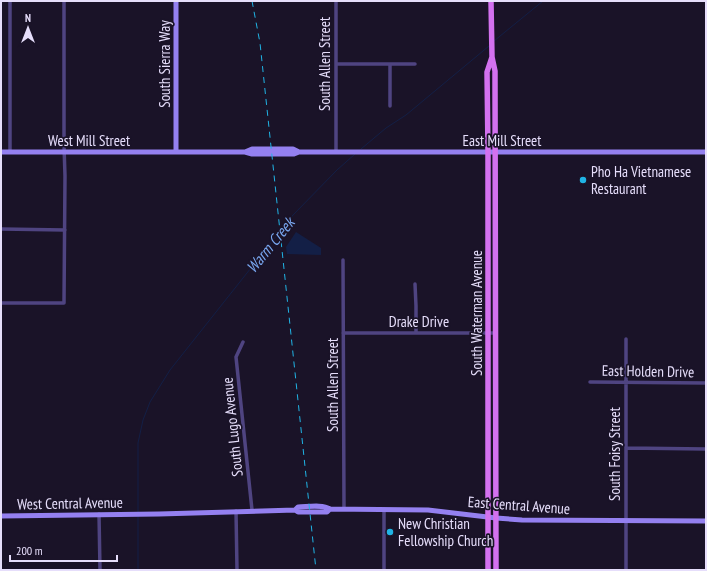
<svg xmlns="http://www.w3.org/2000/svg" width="707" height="571" font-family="'PT Sans Narrow',sans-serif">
<rect width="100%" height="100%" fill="#1a1328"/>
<!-- water -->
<path fill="#131f46" d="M296,232L321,248V255L287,254L286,247Z"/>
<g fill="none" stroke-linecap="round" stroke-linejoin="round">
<!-- stream -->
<path stroke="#131f46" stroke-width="1" d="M494,41L543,1
M361,149L386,128L406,115L489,46
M138,512V443L143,420L150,402L170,370L293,215L337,170L355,154
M138,570V515"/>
<!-- street -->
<path stroke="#4f4481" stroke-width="3.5" d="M336,1V152
M336,64H415
M390,64V106
M10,152V1
M1,229L65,230
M343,260L344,509
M415,284L416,306V333
M1,303H64L65,176L64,146V1
M343,333H496
M626,339V570
M243,342L236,357L252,510
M590,382L706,383
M626,448L706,449
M384,509V570
M236,511L237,570
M99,514L100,570"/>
<!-- secondary -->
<path stroke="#9480f0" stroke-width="5" d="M176,1V152
M1,152H245L252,154H294L299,152H706
M245,152L252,149H293L299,152
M295,510L298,507C307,507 322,504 330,509L428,510L496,518L522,520L706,521
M1,516L159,514L295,510L298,512H327L330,509"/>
<!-- primary -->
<path stroke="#d371ef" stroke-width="5.5" d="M491,1L492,57L495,71V76L496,570
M488,570V152L487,72L492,57"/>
<!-- rail -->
<path stroke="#20b4e5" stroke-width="1" stroke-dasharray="6 5" stroke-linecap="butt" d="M252,1L260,43L316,570"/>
</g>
<!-- markers -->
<g fill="#20b4e5" stroke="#1a1328" stroke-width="1.5">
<circle cx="583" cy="180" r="4"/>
<circle cx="390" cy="532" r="4"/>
</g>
<g text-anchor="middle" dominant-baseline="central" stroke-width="3.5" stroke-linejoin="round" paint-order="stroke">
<!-- street labels -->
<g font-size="15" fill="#e6defb" stroke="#1a1328">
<text transform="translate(164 64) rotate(-90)">South Sierra Way</text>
<text transform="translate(324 64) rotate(-90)">South Allen Street</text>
<text x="89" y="140">West Mill Street</text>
<text x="502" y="140">East Mill Street</text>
<text transform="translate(476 313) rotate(-90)">South Waterman Avenue</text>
<text x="419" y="321">Drake Drive</text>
<text transform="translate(648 371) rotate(1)">East Holden Drive</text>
<text transform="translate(332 385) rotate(-90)">South Allen Street</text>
<text transform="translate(232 427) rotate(-96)">South Lugo Avenue</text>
<text transform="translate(614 454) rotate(-90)">South Foisy Street</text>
<text transform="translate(70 503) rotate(-1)">West Central Avenue</text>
<text transform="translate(519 505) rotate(4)">East Central Avenue</text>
</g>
<!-- poi labels -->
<g font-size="15" fill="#e6defb" stroke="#1a1328" text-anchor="start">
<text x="591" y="171">Pho Ha Vietnamese<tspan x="591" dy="17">Restaurant</tspan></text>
<text x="398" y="523">New Christian<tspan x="398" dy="17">Fellowship Church</tspan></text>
</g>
<!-- water labels -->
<g font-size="16" font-style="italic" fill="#78a6ef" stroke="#1a1328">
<text transform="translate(270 245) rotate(-51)">Warm Creek</text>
</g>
</g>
<!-- border -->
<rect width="707" height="571" fill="none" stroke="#e6defb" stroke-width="4"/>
<!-- north arrow -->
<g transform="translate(28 28)" stroke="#1a1328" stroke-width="3" paint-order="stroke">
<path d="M0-3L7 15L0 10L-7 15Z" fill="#e6defb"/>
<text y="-6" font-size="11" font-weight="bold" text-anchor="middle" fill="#e6defb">N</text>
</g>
<!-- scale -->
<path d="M10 555v6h107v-6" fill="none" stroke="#e6defb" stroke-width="2"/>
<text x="16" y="555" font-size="12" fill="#e6defb" stroke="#1a1328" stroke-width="3" paint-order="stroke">200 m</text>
</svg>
